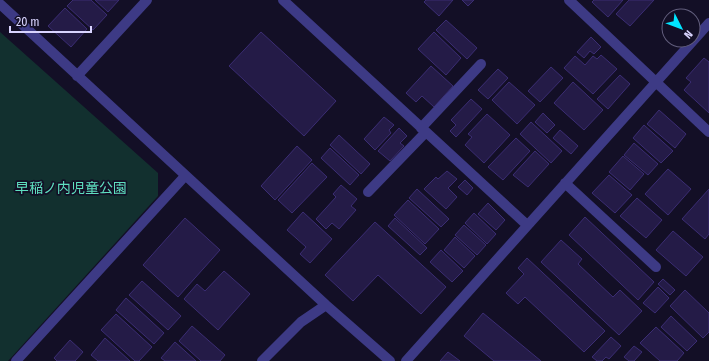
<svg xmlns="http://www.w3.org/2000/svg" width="709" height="361" font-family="'Fira Sans Condensed','Noto Sans JP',sans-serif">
<rect width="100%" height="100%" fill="#130f26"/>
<!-- green -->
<path fill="#12302f" d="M0,32L158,173V196L8,361H0Z"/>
<!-- building -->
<path fill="#241b47" stroke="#3b2d73" d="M73,0H91L107,15L93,30L67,6Z
M95,0H119L108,12Z
M426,0H453L439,16L424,2Z
M462,0H474L468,6Z
M594,0H623L608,17L592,2Z
M629,0H654L630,26L616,14Z
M65,8L87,29L71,47L48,26Z
M446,20L477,48L467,59L436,30Z
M261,32L336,101L304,136L229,66Z
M434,32L461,58L446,75L418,49Z
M591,37L601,47L594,54L590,51L584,58L577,52Z
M601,55L617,69L593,94L564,68L575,56L585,65L593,56L597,59Z
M704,58L709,62V113L684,90L691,82L686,78Z
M431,66L453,86L434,107L422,96L416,102L406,93Z
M551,67L563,78L540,102L528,91Z
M498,69L508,78L488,99L478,90Z
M620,75L630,84L608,109L597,99Z
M509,82L535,105L517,124L492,100Z
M573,82L603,110L584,130L554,103Z
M471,99L482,109L456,137L450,131L456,125L451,120Z
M659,110L686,134L675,148L647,124Z
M543,113L555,125L547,133L535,122Z
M487,114L510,135L484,163L465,145L472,137L468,134Z
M384,117L394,125L389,130L391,133L375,150L364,139Z
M531,122L562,151L551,163L520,134Z
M644,125L673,151L661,163L633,138Z
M399,128L407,136L400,143L404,146L390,161L378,151Z
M560,130L578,146L571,154L553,138Z
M339,135L370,164L361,174L330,145Z
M516,138L530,151L503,180L488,167Z
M634,143L658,164L648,175L624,155Z
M297,146L312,160L275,200L261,186Z
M330,148L359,175L350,185L321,158Z
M535,151L549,164L528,187L513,175Z
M623,156L644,174L630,190L609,172Z
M312,163L327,177L292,213L278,200Z
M668,169L691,189L668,215L645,194Z
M447,171L457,179L448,188L457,197L446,209L424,189L436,177L438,179Z
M609,175L632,195L615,213L592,193Z
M465,180L473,188L467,195L458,187Z
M341,185L357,199L351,206L356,210L339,229L332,223L326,229L316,219L336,197L333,194Z
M417,189L449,219L441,227L409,198Z
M709,189V234L705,239L682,219Z
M637,198L662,220L646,238L620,216Z
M408,200L439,229L425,244L394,215Z
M488,203L505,220L496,230L478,214Z
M303,212L332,239L310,263L300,254L306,247L287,230Z
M474,213L496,234L487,244L465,223Z
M585,217L654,282L638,300L569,235Z
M185,218L220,250L178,297L143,265Z
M395,218L427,248L420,255L388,226Z
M375,222L446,287L421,314L378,275L353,301L325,275Z
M464,225L486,245L477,255L455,235Z
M673,231L703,257L686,276L656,250Z
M455,237L475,256L464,268L444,250Z
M561,240L582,259L578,264L613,297L620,290L642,311L619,335L541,262Z
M441,250L463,271L452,282L430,262Z
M527,258L605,331L584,352L525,297L518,304L506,293L524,274L518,268Z
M224,271L250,294L218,330L184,299L197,284L205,291Z
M663,279L675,290L670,295L658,284Z
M142,281L181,316L168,330L129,295Z
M658,287L669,298L655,313L643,303Z
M685,290L709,313V332L703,338L670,306Z
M126,298L164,333L154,344L116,310Z
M483,313L541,361H494L464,336Z
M116,314L152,347L139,361H135L101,330Z
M671,316L697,341L687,351L661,327Z
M192,326L225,355L220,361H201L179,341Z
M656,327L684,353L677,361H660L640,343Z
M611,337L621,346L609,359L606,357L602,361H597L592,357Z
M105,338L130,361H98L91,355Z
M70,340L83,352L75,361H57L54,358Z
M175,342L196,361H165L161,358Z
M634,346L642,352L634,361H629L624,357Z
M448,352L460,361H440Z"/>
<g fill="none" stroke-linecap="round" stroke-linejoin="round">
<!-- minor -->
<path stroke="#3d3a85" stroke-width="10" d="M283,0L527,225
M569,0L709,132
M0,4L326,305L390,361
M77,76L147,0
M421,128L481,64
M565,183L656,267
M368,192L426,132
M16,361L185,176
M262,361L301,322L326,305
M406,361L709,23"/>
</g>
<g text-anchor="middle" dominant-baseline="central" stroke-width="3.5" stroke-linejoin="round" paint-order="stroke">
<!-- park labels -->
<g font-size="14" fill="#5fe0c0" stroke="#130f26">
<text x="71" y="188">早稲ノ内児童公園</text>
</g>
</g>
<!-- north arrow -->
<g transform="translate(681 28) rotate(132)"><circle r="19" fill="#130f26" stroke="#625e7d"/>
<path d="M0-3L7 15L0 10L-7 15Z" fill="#00e5ff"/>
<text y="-6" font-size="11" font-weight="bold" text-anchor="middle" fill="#d9d4ff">N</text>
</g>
<!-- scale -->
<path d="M10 26v6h81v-6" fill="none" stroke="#d9d4ff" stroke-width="2"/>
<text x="16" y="26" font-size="12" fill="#d9d4ff" stroke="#130f26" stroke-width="3" paint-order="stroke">20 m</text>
</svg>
